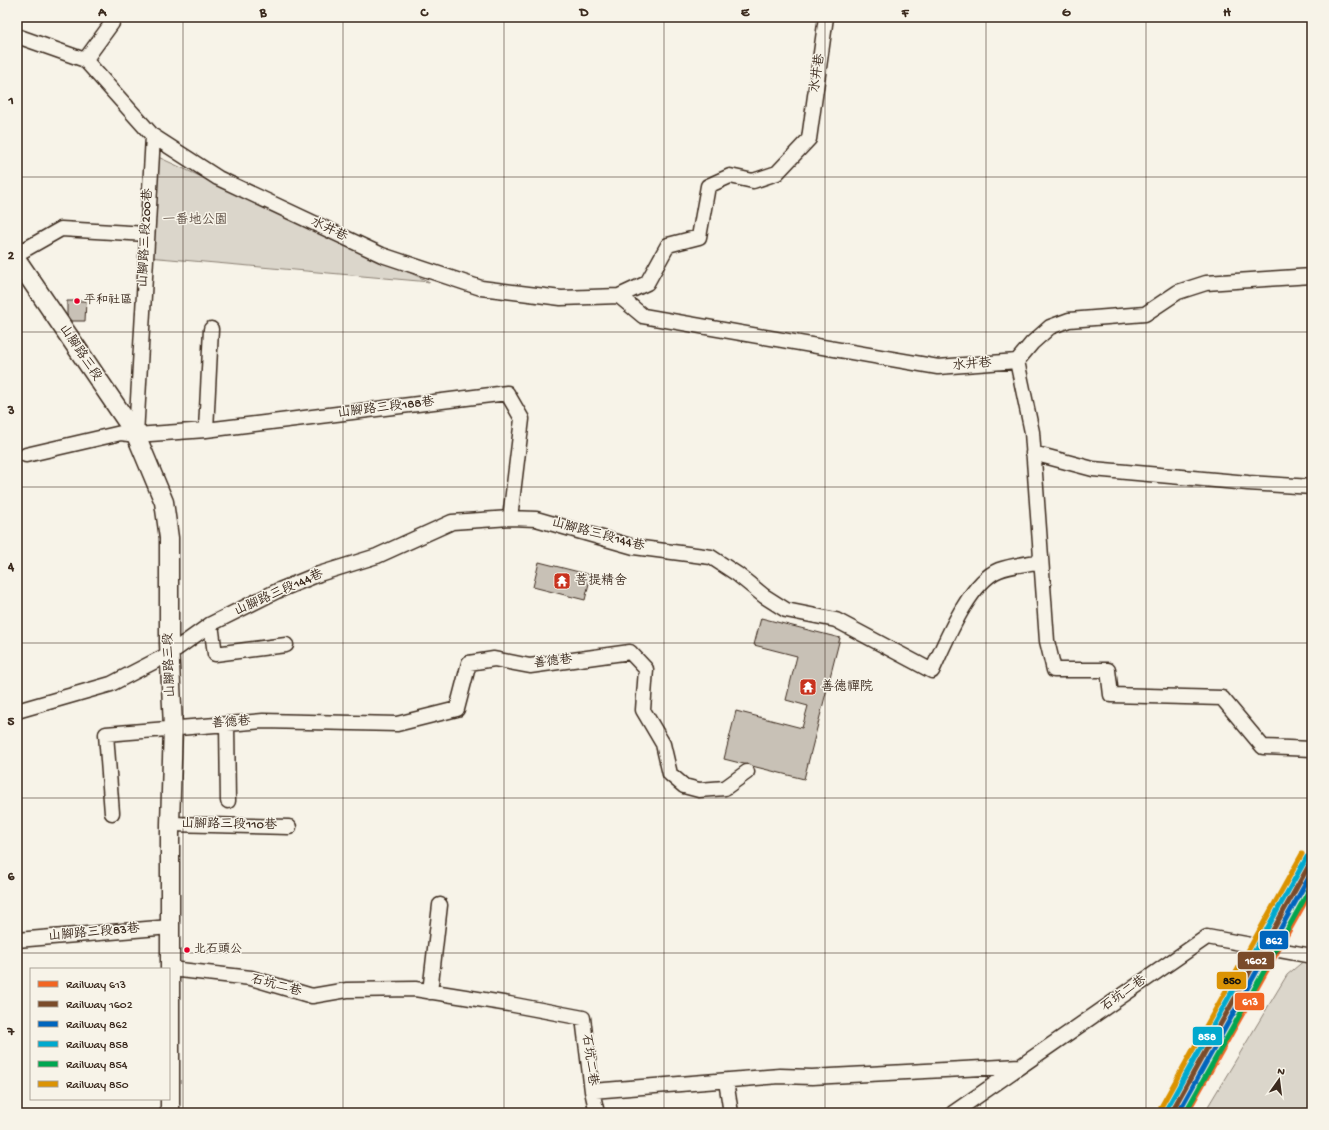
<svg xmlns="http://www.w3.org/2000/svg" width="1329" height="1130" font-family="'Gochi Hand','LXGW WenKai TC',sans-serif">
<rect width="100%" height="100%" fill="#f7f3e8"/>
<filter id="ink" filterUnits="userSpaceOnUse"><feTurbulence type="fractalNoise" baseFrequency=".025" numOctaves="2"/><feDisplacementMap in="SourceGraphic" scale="8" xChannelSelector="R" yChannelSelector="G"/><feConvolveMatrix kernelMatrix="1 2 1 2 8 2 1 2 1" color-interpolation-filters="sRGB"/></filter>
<g filter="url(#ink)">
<!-- green -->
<path fill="#dbd6cb" stroke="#8b8074" d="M156,156L430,282L148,257Z
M1312,954V1113H1204L1287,975Z"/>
<!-- building -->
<path fill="#c8c1b6" stroke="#3b2a1e" d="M67,301H86L85,321H71L67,315Z
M539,562L591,575L585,600L533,587Z
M761,618L840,638L804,779L724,759L736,711L802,728L808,706L786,700L797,656L754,645Z"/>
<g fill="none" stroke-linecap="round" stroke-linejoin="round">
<!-- minor casing -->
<g stroke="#3b2a1e" stroke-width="17">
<path id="minor" d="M17,36L85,60L153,136L218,178L382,255L481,288L561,298L619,296L647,283L668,245L699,237L708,186L730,176L753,181L777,173L809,139L826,17
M85,60L112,23V17
M17,254L61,229L147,234
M619,296L643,316L938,367L1017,361L1032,343L1050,327L1069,320L1145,314L1178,292L1206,283L1312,276
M1017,361L1032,432L1047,641L1054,670H1108L1111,695L1222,698L1263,747L1312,749
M206,430L211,329
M136,435L153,136
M1033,453L1093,469L1248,483L1312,487
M26,455L121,433L136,435L206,430L507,393L522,419L510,518
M211,624L215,654L286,645
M17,711L111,684L169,654L211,624L277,591L319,574L377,556L452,522L510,518L536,519L634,547L711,557L737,574L764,596L786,610L836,620L932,671C945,643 969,582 999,570C1012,565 1028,564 1041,561
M227,724L228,801
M112,813L106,734L263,721L397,724L457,709L469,663L494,659L530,666L630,652L646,669L643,710L663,744L670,774L684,786L699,790L725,788L747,772
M170,824L289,827
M17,940L170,927
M171,969L251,978L312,996L347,990L415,989L509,1004L583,1018L592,1091L780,1076L812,1077L1020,1066
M430,992L440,905
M726,1081L731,1113
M592,1091L597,1113
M953,1113L1207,937L1312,956"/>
</g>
<!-- major casing -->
<g stroke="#3b2a1e" stroke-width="21">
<path id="major" d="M17,260L136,435L164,502L169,538V643L173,727L170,824V1113"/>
</g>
<!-- minor -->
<use href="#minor" stroke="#f7f3e8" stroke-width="14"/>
<!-- major -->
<use href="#major" stroke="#f7f3e8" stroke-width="18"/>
<!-- rail-1 casing -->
<g stroke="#f7f3e8" stroke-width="8">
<path id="rail-1" d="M1187,1113L1312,890"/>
</g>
<!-- rail-2 casing -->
<g stroke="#f7f3e8" stroke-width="8">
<path id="rail-2" d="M1171,1113L1312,860"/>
</g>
<!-- rail-3 casing -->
<g stroke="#f7f3e8" stroke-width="8">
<path id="rail-3" d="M1178,1113L1312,872"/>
</g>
<!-- rail-4 casing -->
<g stroke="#f7f3e8" stroke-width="8">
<path id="rail-4" d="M1166,1110L1307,857"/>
</g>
<!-- rail-5 casing -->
<g stroke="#f7f3e8" stroke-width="8">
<path id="rail-5" d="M1185,1113L1312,885"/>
</g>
<!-- rail-6 casing -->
<g stroke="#f7f3e8" stroke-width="8">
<path id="rail-6" d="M1161,1107L1302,854"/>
</g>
<!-- rail-1 -->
<use href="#rail-1" stroke="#f26522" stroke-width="5"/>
<!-- rail-2 -->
<use href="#rail-2" stroke="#7a4b2a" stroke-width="5"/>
<!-- rail-3 -->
<use href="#rail-3" stroke="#0065bd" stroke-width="5"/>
<!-- rail-4 -->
<use href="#rail-4" stroke="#00a9ce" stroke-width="5"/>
<!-- rail-5 -->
<use href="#rail-5" stroke="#00a651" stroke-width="5"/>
<!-- rail-6 -->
<use href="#rail-6" stroke="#db9304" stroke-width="5"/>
</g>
</g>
<!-- grid -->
<path fill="none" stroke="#3b2a1e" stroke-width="1" stroke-opacity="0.55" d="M183,17V1113M343,17V1113M504,17V1113M664,17V1113M825,17V1113M986,17V1113M1146,17V1113M17,177H1312M17,332H1312M17,487H1312M17,643H1312M17,798H1312M17,953H1312"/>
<!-- icons -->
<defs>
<g id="temple-square" transform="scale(0.9)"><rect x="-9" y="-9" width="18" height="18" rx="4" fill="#c8321e" stroke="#f7f3e8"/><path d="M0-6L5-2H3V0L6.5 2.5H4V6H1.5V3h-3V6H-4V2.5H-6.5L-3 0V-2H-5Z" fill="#fff"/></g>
</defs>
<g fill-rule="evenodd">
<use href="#temple-square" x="562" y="581"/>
<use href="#temple-square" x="808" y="687"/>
</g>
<!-- markers -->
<g fill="#e4002b" stroke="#f7f3e8" stroke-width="1.5">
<circle cx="77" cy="301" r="3.5"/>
<circle cx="187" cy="950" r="3.5"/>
</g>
<g text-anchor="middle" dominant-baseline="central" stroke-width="3" stroke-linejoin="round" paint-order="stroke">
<!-- bus labels -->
<g font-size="12" fill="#3b2a1e" stroke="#f7f3e8" text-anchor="start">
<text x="84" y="301">平和社區</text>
<text x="194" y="950">北石頭公</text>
</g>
<!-- street labels -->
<g font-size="13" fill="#3b2a1e" stroke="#f7f3e8">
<text transform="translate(818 73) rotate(-82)">水井巷</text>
<text transform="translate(329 230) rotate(25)">水井巷</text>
<text transform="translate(146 238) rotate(-87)">山腳路三段200巷</text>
<text transform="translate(80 353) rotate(56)">山腳路三段</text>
<text transform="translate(972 365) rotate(-5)">水井巷</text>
<text transform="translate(386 408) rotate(-7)">山腳路三段188巷</text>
<text transform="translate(598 535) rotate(15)">山腳路三段144巷</text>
<text transform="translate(279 593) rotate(-24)">山腳路三段144巷</text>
<text transform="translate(553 662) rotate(-7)">善德巷</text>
<text transform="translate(170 665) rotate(-92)">山腳路三段</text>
<text transform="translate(231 723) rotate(-4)">善德巷</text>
<text transform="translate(229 825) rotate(1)">山腳路三段110巷</text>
<text transform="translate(94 933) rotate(-5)">山腳路三段83巷</text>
<text transform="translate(276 986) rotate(15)">石坑二巷</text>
<text transform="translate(1124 994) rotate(-35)">石坑二巷</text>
<text transform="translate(589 1060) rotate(82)">石坑二巷</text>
</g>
<!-- park labels -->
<g font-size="13" fill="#5b4c41" stroke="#f7f3e8">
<text x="195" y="220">一番地公園</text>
</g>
<!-- poi labels -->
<g font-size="13" fill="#3b2a1e" stroke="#f7f3e8" text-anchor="start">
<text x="575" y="581">菩提精舍</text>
<text x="821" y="687">善德禪院</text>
</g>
</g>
<g stroke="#f7f3e8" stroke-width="1.5">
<rect x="1259" y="930" width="30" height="20" rx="4" fill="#0065bd"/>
<rect x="1237" y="951" width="38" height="19" rx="4" fill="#7a4b2a"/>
<rect x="1216" y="971" width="31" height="19" rx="4" fill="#db9304"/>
<rect x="1234" y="992" width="31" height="19" rx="4" fill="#f26522"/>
<rect x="1192" y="1026" width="31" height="20" rx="4" fill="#00a9ce"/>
</g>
<g font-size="11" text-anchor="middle" font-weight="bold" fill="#fff">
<text x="1274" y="944">862</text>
<text x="1256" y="964">1602</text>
<text x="1250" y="1005">613</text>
<text x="1207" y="1040">858</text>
</g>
<g font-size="11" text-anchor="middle" font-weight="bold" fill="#111">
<text x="1232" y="984">850</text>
</g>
<!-- margin -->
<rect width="1329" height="1130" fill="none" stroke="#f7f3e8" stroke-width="44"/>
<!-- legend -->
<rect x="30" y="968" width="140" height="132" fill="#f7f3e8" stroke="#aca397"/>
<rect x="38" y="981" width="20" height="6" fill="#f26522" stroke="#aca397"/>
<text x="66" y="988" font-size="12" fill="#3b2a1e">Railway 613</text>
<rect x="38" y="1001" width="20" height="6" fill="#7a4b2a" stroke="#aca397"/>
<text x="66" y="1008" font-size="12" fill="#3b2a1e">Railway 1602</text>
<rect x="38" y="1021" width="20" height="6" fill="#0065bd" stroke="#aca397"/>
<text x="66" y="1028" font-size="12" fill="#3b2a1e">Railway 862</text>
<rect x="38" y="1041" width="20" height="6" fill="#00a9ce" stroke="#aca397"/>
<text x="66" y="1048" font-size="12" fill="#3b2a1e">Railway 858</text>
<rect x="38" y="1061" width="20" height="6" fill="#00a651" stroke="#aca397"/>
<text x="66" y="1068" font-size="12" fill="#3b2a1e">Railway 854</text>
<rect x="38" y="1081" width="20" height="6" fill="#db9304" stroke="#aca397"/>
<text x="66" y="1088" font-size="12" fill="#3b2a1e">Railway 850</text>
<!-- north arrow -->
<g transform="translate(1279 1080) rotate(14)" stroke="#f7f3e8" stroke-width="3" paint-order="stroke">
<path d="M0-3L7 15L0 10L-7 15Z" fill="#3b2a1e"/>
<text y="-6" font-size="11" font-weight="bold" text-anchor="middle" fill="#3b2a1e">N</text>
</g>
<rect x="22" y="22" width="1285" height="1086" fill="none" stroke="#3b2a1e" stroke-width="1.5"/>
<g font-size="13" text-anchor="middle" font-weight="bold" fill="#3b2a1e">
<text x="102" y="16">A</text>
<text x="263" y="16">B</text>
<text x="424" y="16">C</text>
<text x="584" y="16">D</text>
<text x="745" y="16">E</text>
<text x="905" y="16">F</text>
<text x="1066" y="16">G</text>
<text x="1227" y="16">H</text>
<text x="11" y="104">1</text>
<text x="11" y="259">2</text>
<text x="11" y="414">3</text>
<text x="11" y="570">4</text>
<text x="11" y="725">5</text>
<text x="11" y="880">6</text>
<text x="11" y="1035">7</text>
</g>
</svg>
